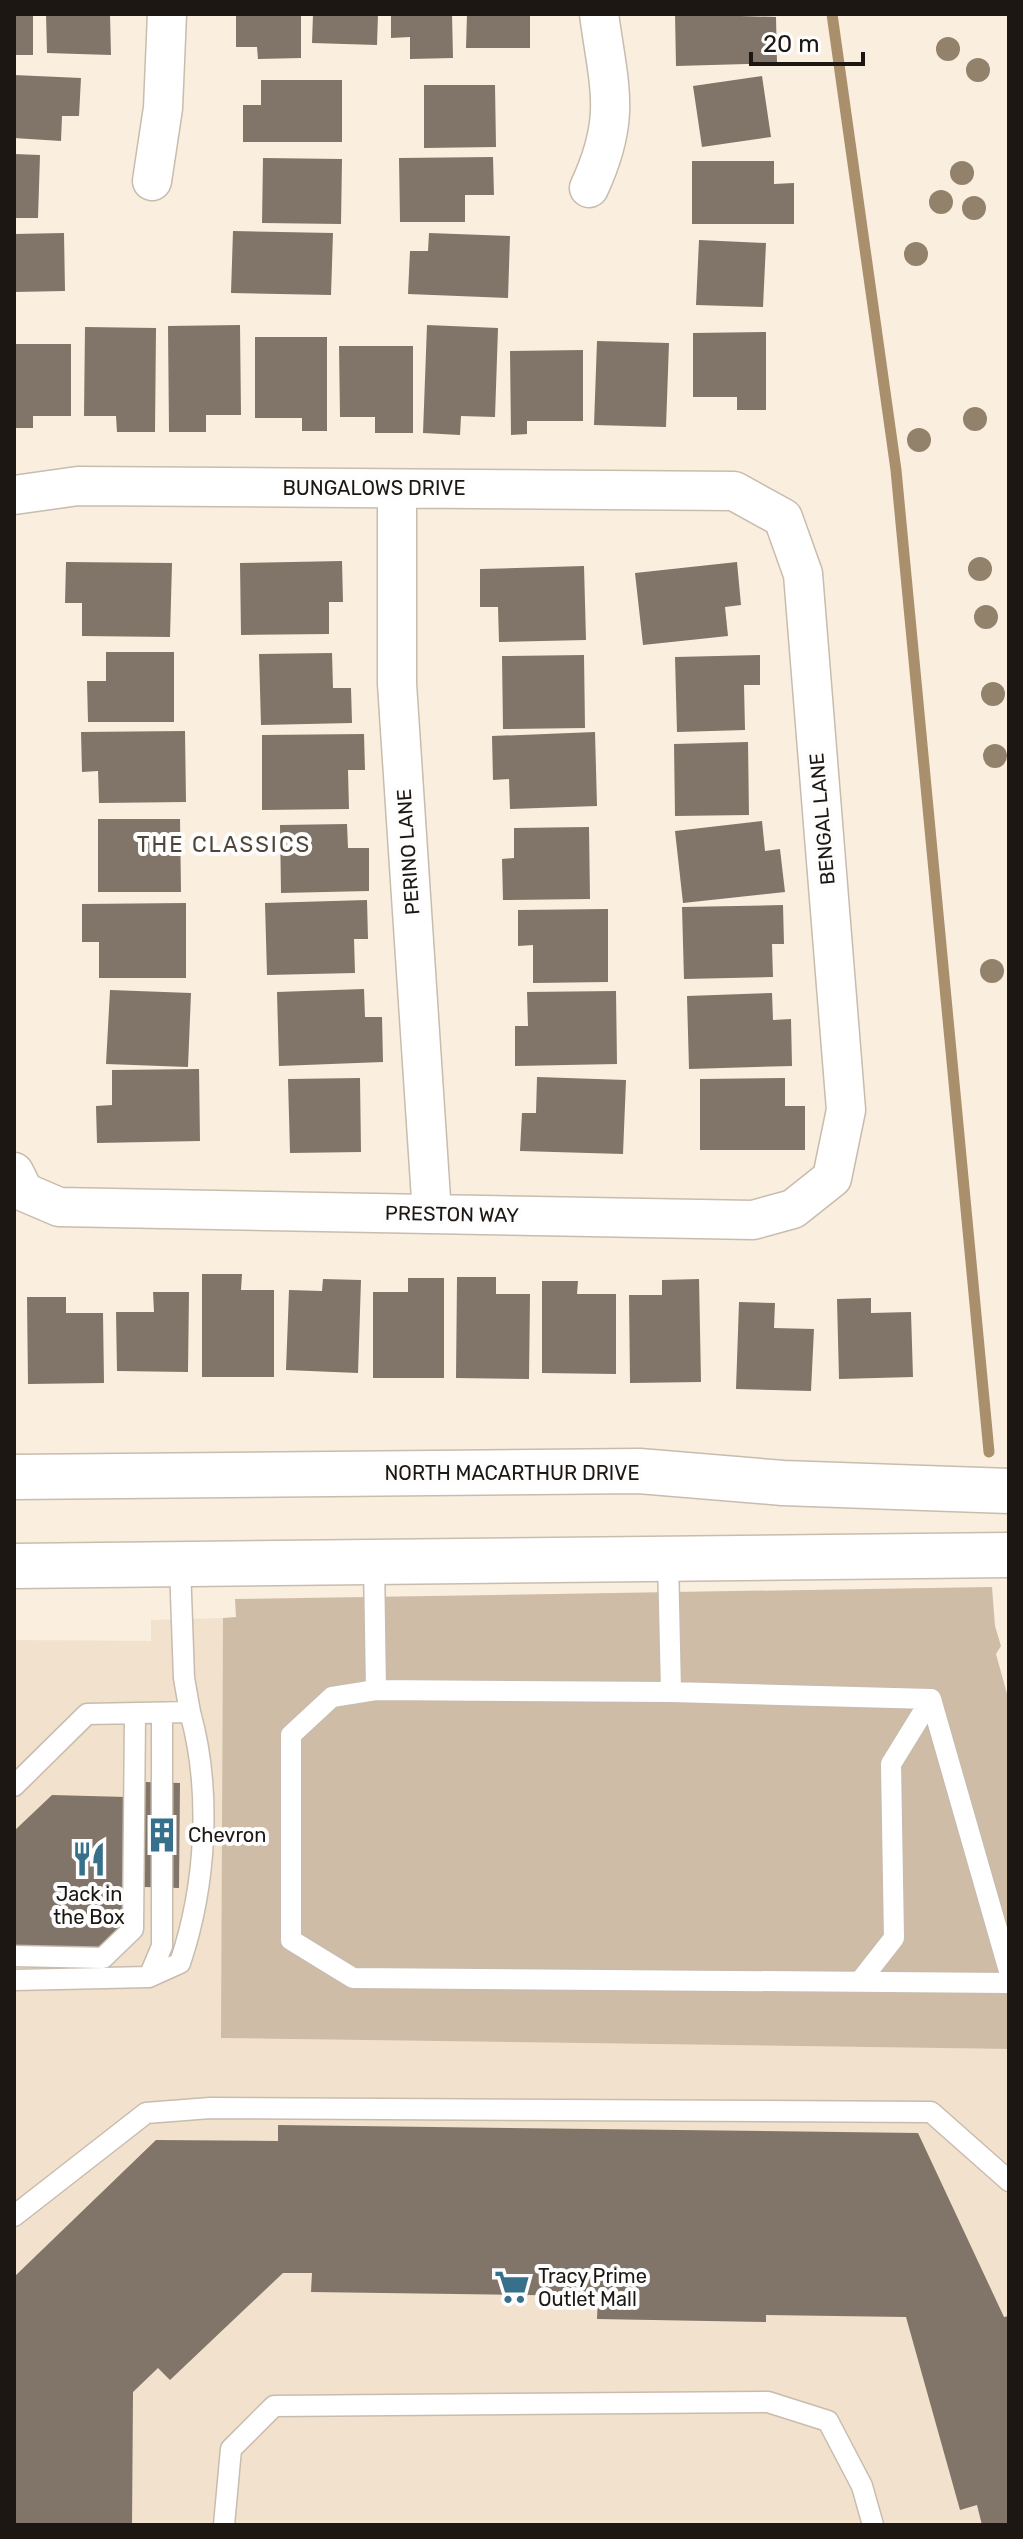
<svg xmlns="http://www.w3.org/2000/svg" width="1023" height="2539" font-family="Rubik,sans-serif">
<rect width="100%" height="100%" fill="#faeedf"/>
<!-- built -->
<path fill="#f2e1cc" d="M223,1618L222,2038L1009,2049V2525H14V1640L151,1641V1620Z"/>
<!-- green -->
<path fill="#cebca6" d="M992,1587L995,1626L1001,1646L996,1654L1009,1701V2049L221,2038L223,1618L236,1617L235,1599Z"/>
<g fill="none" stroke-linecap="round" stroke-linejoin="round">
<!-- stream -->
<path stroke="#aa8f6d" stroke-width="11" d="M832,14L896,470L989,1452"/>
</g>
<!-- building -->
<path fill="#807568" d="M14,14H33V55H14Z
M46,14H110L111,55L47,53Z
M236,14H301V58L258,59L257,47H236Z
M313,14H378L377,45L312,43Z
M391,14H452L453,58L410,59V37L391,38Z
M467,14H530V48H466Z
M675,14L776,17L777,63L676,66Z
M14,75L81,78L79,116H62L61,141L14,138Z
M762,76L771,137L702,147L693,86Z
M261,80H342V142H243V105H261Z
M424,85H495L496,147L424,148Z
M14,154L40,155L38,218H14Z
M493,157L494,195H465V222H400L399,158Z
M263,158L342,159L341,224L262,223Z
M692,161H774V184L794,183V224H692Z
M233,231L333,233L331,295L231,293Z
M64,233L65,291L14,292V234Z
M429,233L510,236L508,298L408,294L410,251H428Z
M699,240L766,243L763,307L696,305Z
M240,325L241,415H206V432H169L168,326Z
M427,325L498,328L495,417L461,416L460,435L423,433Z
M85,327L156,328L155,432H117L116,416H84Z
M766,332V410H737V397H693V333Z
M255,337H327V431H302V418H255Z
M597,341L669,343L666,427L594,425Z
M14,344H71V416H33V428H14Z
M339,346H413V433H375V417H340Z
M583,350V421H527V434L511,435L510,351Z
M342,561L343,602H329V634L241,635L240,563Z
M66,562L172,563L170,637L82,636V603H65Z
M737,562L741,605L725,607L728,636L643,645L635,573Z
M584,566L586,640L499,642L498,607H480V569Z
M106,652H174V722H88L87,681H106Z
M332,653L333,688H351L352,723L261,725L259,654Z
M584,655L585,728L503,729L502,656Z
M760,655V685H744L745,730L677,732L675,657Z
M185,731L186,802L99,803L98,771L82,772L81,732Z
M595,732L597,806L510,809L509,779L493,780L492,736Z
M364,734L365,770H348L349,809L262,810V735Z
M748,742L749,815L675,816L674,744Z
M98,819H180L181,892H98Z
M762,821L765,851L780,849L785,892L683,903L675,831Z
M347,824L348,848H369V891L281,893L280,825Z
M589,827L590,899L503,900L502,859L514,858V828Z
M367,900L368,939H354L355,973L267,975L265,903Z
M186,903V978H99V942H82V904Z
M783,905L784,944H772L773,977L684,979L682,907Z
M608,909V982L533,983V945L518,946V910Z
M364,989L365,1017H382L383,1062L279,1066L277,992Z
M110,990L191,993L188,1067L106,1064Z
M616,991L617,1064L515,1066V1026H528L527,992Z
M772,993L773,1020L791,1019L792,1066L689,1069L687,996Z
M199,1069L200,1141L97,1143L96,1106L112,1105V1070Z
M537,1077L626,1080L623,1154L520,1151L522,1113H536Z
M360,1078L361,1152L290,1153L288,1079Z
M785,1078V1106H805V1150H700V1079Z
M202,1274H242L241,1290H274V1377H202Z
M457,1277H496V1294H530L529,1379L456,1378Z
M408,1278H444V1378H373V1292H408Z
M323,1279L361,1280L358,1373L286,1370L289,1290L322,1291Z
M699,1279L701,1382L630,1383L629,1295H662V1280Z
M542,1281H578L577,1294H616V1374L542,1373Z
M153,1292H189L188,1372L117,1371L116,1312H154Z
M27,1297H66V1313H103L104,1383L28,1384Z
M871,1298V1313L911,1312L913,1377L839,1379L837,1299Z
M739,1302L775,1303L774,1328L814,1329L811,1391L736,1389Z
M145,1782L180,1783L179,1888L144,1887Z
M52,1795L126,1797L123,1926L91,1954L14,1952V1831Z
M278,2125L918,2133L1004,2317L1009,2316V2525H982L977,2505L960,2510L906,2317L766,2315V2322L597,2319L598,2296L311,2292L312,2273H283L170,2380L158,2368L133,2392L132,2525H14V2277L156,2140L278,2141Z"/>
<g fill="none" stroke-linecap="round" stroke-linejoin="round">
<!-- lane casing -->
<g stroke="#c8bcae" stroke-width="23">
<path id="lane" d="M668,1559L671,1692
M374,1563L376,1690
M14,1786L87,1714L190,1712L184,1678L180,1566
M14,1956L103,1958L133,1929L135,1714
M1009,1971L931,1699L671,1692L376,1690L332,1697L291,1735V1940L353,1978L1009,1983
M149,1977L162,1946V1715
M14,1980L149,1977L180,1963C206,1886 212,1791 190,1712
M861,1980L894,1938L891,1764L931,1699
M14,2216L146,2113L210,2108L931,2112L1009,2181
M224,2525L231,2449L274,2406L768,2402L828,2421L862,2486L873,2525"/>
</g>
<!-- street casing -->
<g stroke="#c8bcae" stroke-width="41">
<path id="street" d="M152,181L163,108L167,14
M589,188C622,117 609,88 599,14
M397,489V684L432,1214
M14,495L78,486L734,491L783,518L803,574L846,1110L832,1178L793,1209L753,1220L59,1207L24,1192L14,1172"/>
</g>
<!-- secondary casing -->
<g stroke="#c8bcae" stroke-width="47">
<path id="secondary" d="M14,1477L639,1471L783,1483L1009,1491
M14,1566L1009,1555"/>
</g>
<!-- lane -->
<use href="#lane" stroke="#fff" stroke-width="20"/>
<!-- street -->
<use href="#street" stroke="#fff" stroke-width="38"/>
<!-- secondary -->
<use href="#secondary" stroke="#fff" stroke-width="44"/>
</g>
<!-- trees -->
<g fill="#93826b">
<circle cx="948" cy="49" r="12"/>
<circle cx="978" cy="70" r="12"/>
<circle cx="962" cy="173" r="12"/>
<circle cx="941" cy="202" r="12"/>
<circle cx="974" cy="208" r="12"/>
<circle cx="916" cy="254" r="12"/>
<circle cx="975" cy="419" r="12"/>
<circle cx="919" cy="440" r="12"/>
<circle cx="980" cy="569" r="12"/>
<circle cx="986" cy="617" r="12"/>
<circle cx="993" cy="694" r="12"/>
<circle cx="995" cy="756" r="12"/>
<circle cx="992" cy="971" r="12"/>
</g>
<!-- icons -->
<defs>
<g id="building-bare" transform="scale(2.76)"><path d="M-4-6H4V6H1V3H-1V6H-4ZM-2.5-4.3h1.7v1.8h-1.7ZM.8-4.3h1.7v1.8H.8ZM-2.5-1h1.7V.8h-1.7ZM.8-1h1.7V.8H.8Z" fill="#37708a" stroke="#fdfdfd" stroke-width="2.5" paint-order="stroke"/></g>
<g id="restaurant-bare" transform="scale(2.76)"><path d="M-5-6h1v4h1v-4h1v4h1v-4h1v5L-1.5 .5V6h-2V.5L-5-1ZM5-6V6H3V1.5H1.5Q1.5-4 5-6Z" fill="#37708a" stroke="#fdfdfd" stroke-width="2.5" paint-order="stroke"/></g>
<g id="supermarket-bare" transform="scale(2.76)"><path d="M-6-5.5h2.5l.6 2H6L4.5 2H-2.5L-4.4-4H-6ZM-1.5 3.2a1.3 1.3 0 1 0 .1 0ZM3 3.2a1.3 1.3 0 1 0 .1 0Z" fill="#37708a" stroke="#fdfdfd" stroke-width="2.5" paint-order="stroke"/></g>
</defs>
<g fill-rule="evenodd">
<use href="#building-bare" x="162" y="1835"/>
<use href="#restaurant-bare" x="89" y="1859"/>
<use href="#supermarket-bare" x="512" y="2287"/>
</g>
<g text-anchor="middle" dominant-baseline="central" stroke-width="8" stroke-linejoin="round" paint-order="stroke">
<!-- street labels -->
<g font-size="20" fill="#1c1712" stroke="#fdfdfd">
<text x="374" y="488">BUNGALOWS DRIVE</text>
<text transform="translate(822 819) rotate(-95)">BENGAL LANE</text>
<text transform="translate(408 852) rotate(-94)">PERINO LANE</text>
<text transform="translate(452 1214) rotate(1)">PRESTON WAY</text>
<text x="512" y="1473">NORTH MACARTHUR DRIVE</text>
</g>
<!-- poi labels -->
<g font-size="20" fill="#1c1712" stroke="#fdfdfd" text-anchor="start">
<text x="188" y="1835">Chevron</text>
<text x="89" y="1894" text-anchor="middle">Jack in<tspan x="89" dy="23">the Box</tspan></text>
<text x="538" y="2276">Tracy Prime<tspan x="538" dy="23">Outlet Mall</tspan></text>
</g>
<!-- neighbourhood labels -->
<g font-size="22" letter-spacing="2" fill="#4f453a" stroke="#fdfdfd">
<text x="224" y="844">THE CLASSICS</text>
</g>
</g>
<!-- border -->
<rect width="1023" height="2539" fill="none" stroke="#1c1712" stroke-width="32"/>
<!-- scale -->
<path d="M751 52v12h112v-12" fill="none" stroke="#1c1712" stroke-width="4"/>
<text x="763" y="52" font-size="24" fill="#1c1712" stroke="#fdfdfd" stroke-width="6" paint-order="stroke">20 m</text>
</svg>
